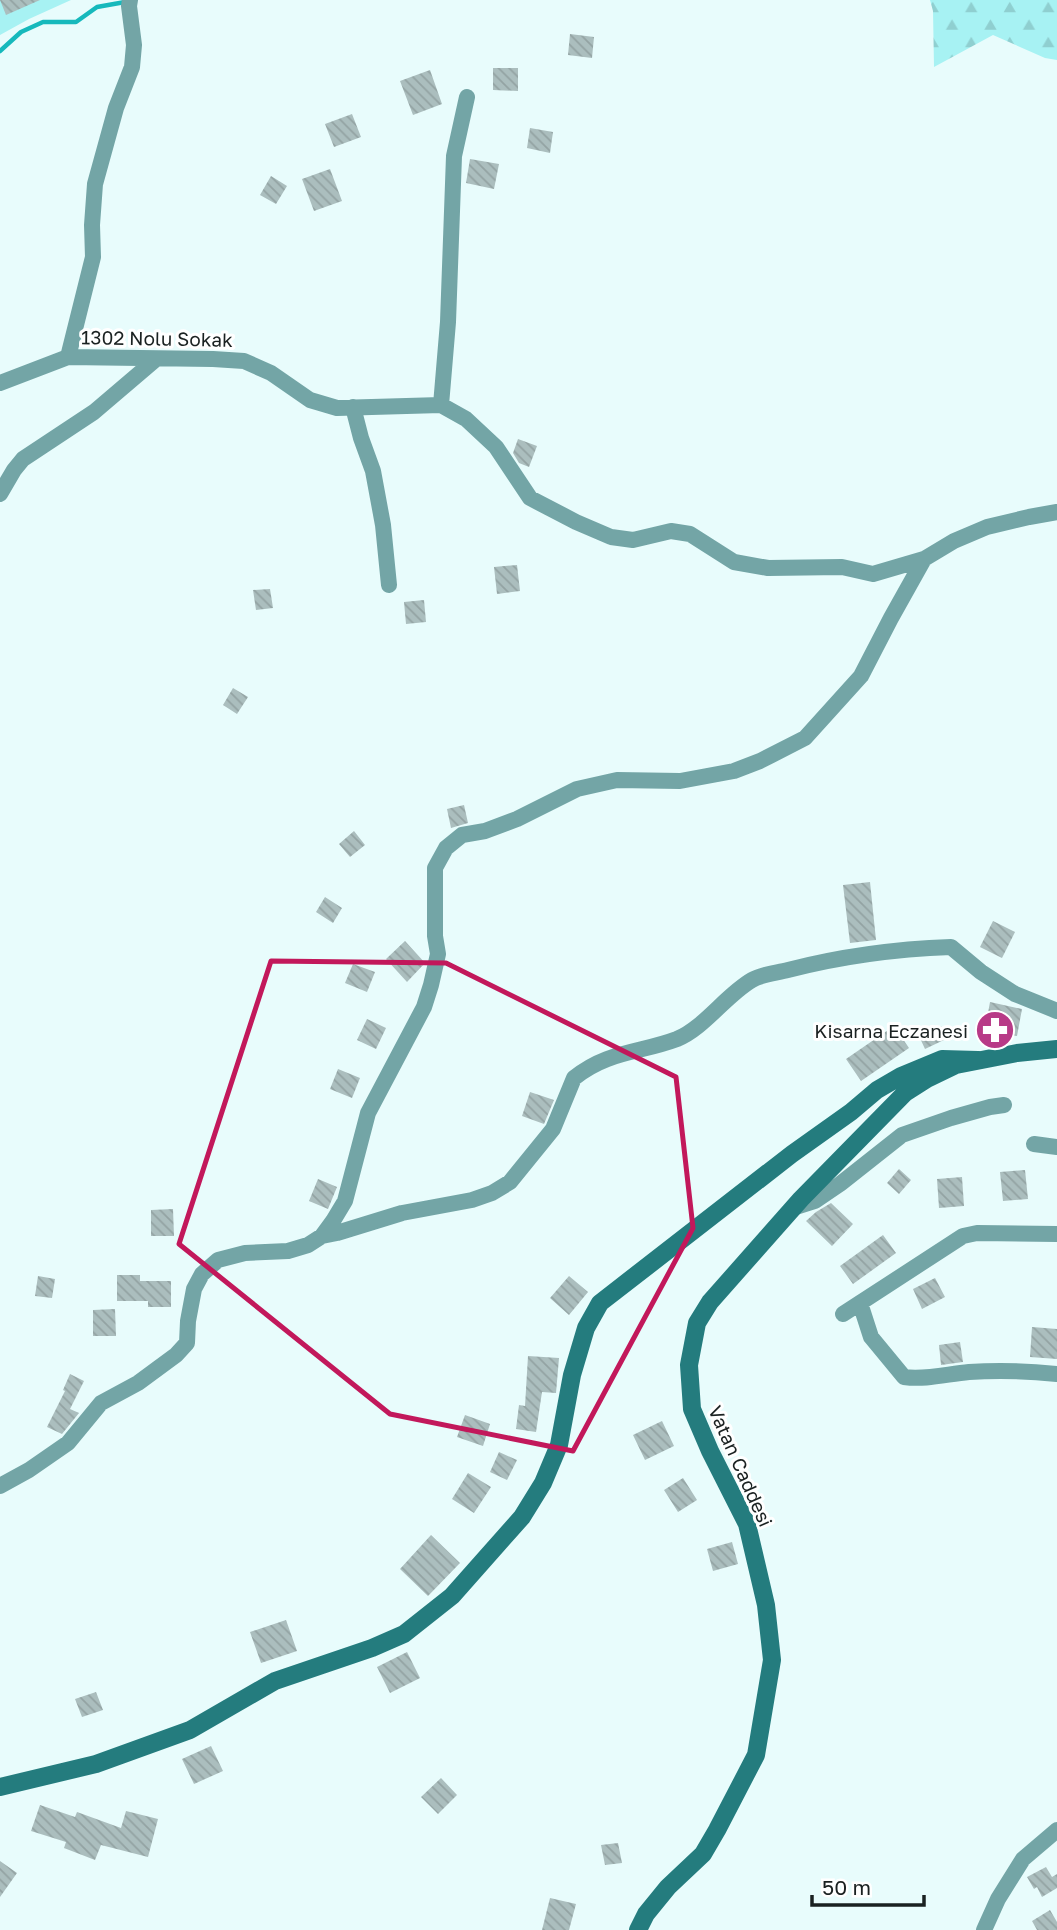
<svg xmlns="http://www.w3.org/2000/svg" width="1057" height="1930" font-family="'Golos Text',sans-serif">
<defs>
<pattern id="forest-firs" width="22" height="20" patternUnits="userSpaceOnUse" patternTransform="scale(1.75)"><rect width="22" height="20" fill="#a7f2f3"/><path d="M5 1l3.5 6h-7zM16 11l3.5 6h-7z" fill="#8fcfd0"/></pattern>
<pattern id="building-back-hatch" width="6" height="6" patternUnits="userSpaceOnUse" patternTransform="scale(1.75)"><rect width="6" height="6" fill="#abbebe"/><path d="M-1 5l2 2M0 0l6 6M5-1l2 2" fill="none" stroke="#93a3a3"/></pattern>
</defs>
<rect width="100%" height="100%" fill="#e8fcfc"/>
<!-- forest -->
<path fill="url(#forest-firs)" d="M930,0H1057V60L1045,58L993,35L934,67L933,11Z"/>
<!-- garden -->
<path fill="#a7f2f3" d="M0,0H71L29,19L0,35Z"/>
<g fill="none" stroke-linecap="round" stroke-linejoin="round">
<!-- stream -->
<path stroke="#16b9bc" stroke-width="4.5" d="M0,51L21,32L43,22H76L97,7L125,2"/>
</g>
<!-- building -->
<path fill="url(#building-back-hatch)" d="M0,0H40L6,15Z
M570,34L594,37L592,58L568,55Z
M493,68H518V91L493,90Z
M430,70L442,104L413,115L400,81Z
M352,114L361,137L334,147L325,124Z
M530,128L553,132L550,153L527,148Z
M470,159L499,164L494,189L466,183Z
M330,169L342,201L314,211L302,179Z
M271,176L287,186L276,204L260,195Z
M518,439L537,446L529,467L519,463L513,453Z
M517,565L520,591L497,594L494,567Z
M270,589L273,608L256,610L253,590Z
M424,600L426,622L406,624L404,602Z
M233,688L248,697L237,714L223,705Z
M464,805L468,823L451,828L447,809Z
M354,831L365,845L350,857L339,844Z
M870,882L876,940L850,943L843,885Z
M325,897L342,908L333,923L316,912Z
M993,921L1015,932L1002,958L980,947Z
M405,941L425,963L407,982L386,959Z
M353,964L375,972L367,992L345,983Z
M990,1002L1022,1009L1017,1036L985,1030Z
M367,1019L386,1028L376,1049L357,1040Z
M894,1026L909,1048L861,1081L846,1059Z
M941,1026L946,1039L925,1049L919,1036Z
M338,1069L360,1078L352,1098L330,1089Z
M530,1092L554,1100L544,1124L522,1116Z
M899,1169L911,1180L899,1194L887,1183Z
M1025,1170L1028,1199L1003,1201L1000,1172Z
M962,1177L964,1206L939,1208L937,1179Z
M318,1179L337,1187L328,1209L309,1201Z
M831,1203L853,1224L832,1246L806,1221L816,1212Z
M173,1209L174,1236H151V1210Z
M883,1235L896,1253L853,1284L840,1266Z
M117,1275H140V1281H171V1307H148V1301H117Z
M38,1276L55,1279L52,1298L35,1296Z
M569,1276L588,1292L569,1315L550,1298Z
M935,1278L945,1297L922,1309L913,1289Z
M115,1309L116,1336H93V1310Z
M1032,1327L1057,1329V1359L1030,1357Z
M960,1342L963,1362L941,1365L939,1345Z
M528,1356L559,1358L556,1393L542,1392L536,1432L516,1429L519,1405L525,1406Z
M70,1374L84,1381L70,1409L79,1413L62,1434L47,1427L65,1391L63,1390Z
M465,1415L490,1424L483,1446L457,1437Z
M662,1421L674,1446L645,1460L633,1435Z
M499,1452L517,1460L507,1480L490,1472Z
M468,1473L491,1487L474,1513L452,1499Z
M683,1478L697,1500L678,1512L664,1490Z
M431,1535L460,1563L428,1596L400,1569Z
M732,1542L738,1564L713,1571L707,1549Z
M286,1620L297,1651L261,1663L250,1632Z
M407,1652L420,1678L390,1693L377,1667Z
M96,1692L103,1710L82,1717L75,1699Z
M211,1746L223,1771L194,1784L182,1759Z
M441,1778L457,1795L438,1814L421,1797Z
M40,1805L75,1817L77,1812L121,1828L126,1811L158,1819L148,1857L101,1845L95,1860L64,1848L66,1842L31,1831Z
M618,1843L622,1863L605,1865L601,1845Z
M0,1861L17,1873L0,1897Z
M1046,1867L1052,1877L1057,1874V1888L1042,1897L1037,1887L1034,1889L1027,1877Z
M550,1898L576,1904L569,1930H542Z
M1050,1910L1057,1922V1930H1037L1032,1921Z"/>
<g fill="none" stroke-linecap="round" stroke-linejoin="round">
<!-- street -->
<path stroke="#73a5a6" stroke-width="16" d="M68,357L93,257L92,225L95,184L116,108L132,67L134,45L129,6L130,0
M0,383L68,357L213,359L244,361L271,373L310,400L337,408L441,405L466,419L496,447L530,498L576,522L611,537L633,540L671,531L690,534L734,562L768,568L842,567L873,574L924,559L954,541L987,527L1029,517L1057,512
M441,405L448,322L454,156L467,97
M353,407L361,438L373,471L383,525L389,585
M0,494L14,470L23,459L94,412L155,360
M1034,1144L1057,1147
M793,1208L815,1201L840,1184L902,1135L951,1118L990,1107L1004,1105
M322,1236L337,1233L402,1213L472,1200L492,1193L510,1182L553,1129L574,1078C607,1051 640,1053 677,1039C704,1028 726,995 752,980C762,974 776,973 788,970C842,956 895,949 951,947L981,972L1015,994L1057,1011
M860,1303L871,1337L904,1377C926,1380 947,1374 969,1372C999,1370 1028,1371 1057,1374
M843,1314L963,1236L977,1233L1057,1234
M0,1486L29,1470L68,1443L101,1403L138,1383L176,1355L187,1343L188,1321L194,1289L202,1274L218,1260L245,1253L288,1251L308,1245L322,1236L333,1221L345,1201L368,1113L424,1007L431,985L438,954L435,936V868L446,848L462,835L485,831L517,819L577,789L617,780L680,781L734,771L760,761L805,738L861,676L891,618L924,559
M984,1930L998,1899L1023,1859L1057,1830"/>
<!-- secondary -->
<path stroke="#247c7e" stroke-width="18" d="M0,1787L96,1764L190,1730L275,1681L372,1648L404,1634L452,1596L522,1517L543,1483L559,1445L572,1375L586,1328L600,1303L792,1154L851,1112L877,1090L901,1076L942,1059L978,1060
M638,1930L646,1914L668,1887L703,1854L717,1830L756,1755L772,1660L766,1605L747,1524L710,1451L692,1409L689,1365L697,1323L710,1302L801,1199L905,1093L927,1079L956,1065L1017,1053L1057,1049"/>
</g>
<!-- marked area -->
<path fill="none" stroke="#c2185b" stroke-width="5" stroke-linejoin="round" d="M271,961L446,963L676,1077L693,1228L573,1451L390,1414L179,1244Z"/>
<!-- icons -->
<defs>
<g id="pharmacy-disc" transform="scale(2.0125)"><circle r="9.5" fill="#b83a87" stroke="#fff"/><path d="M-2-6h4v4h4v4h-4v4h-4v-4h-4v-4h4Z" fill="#fff"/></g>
</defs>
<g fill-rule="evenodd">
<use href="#pharmacy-disc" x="995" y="1030"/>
</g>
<g text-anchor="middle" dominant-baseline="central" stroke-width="6" stroke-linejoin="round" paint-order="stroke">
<!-- street labels -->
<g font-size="19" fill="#1a2121" stroke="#fff">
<text transform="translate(157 338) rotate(1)">1302 Nolu Sokak</text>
<text transform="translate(741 1466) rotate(66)">Vatan Caddesi</text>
</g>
<!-- poi labels -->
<g font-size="19" fill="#1a2121" stroke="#fff" text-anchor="end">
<text x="968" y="1030">Kisarna Eczanesi</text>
</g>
</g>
<!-- scale -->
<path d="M812 1895v10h112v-10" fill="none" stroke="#1a2121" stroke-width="3.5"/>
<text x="822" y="1895" font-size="21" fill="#1a2121" stroke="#ffffff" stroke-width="5" paint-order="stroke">50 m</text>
</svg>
